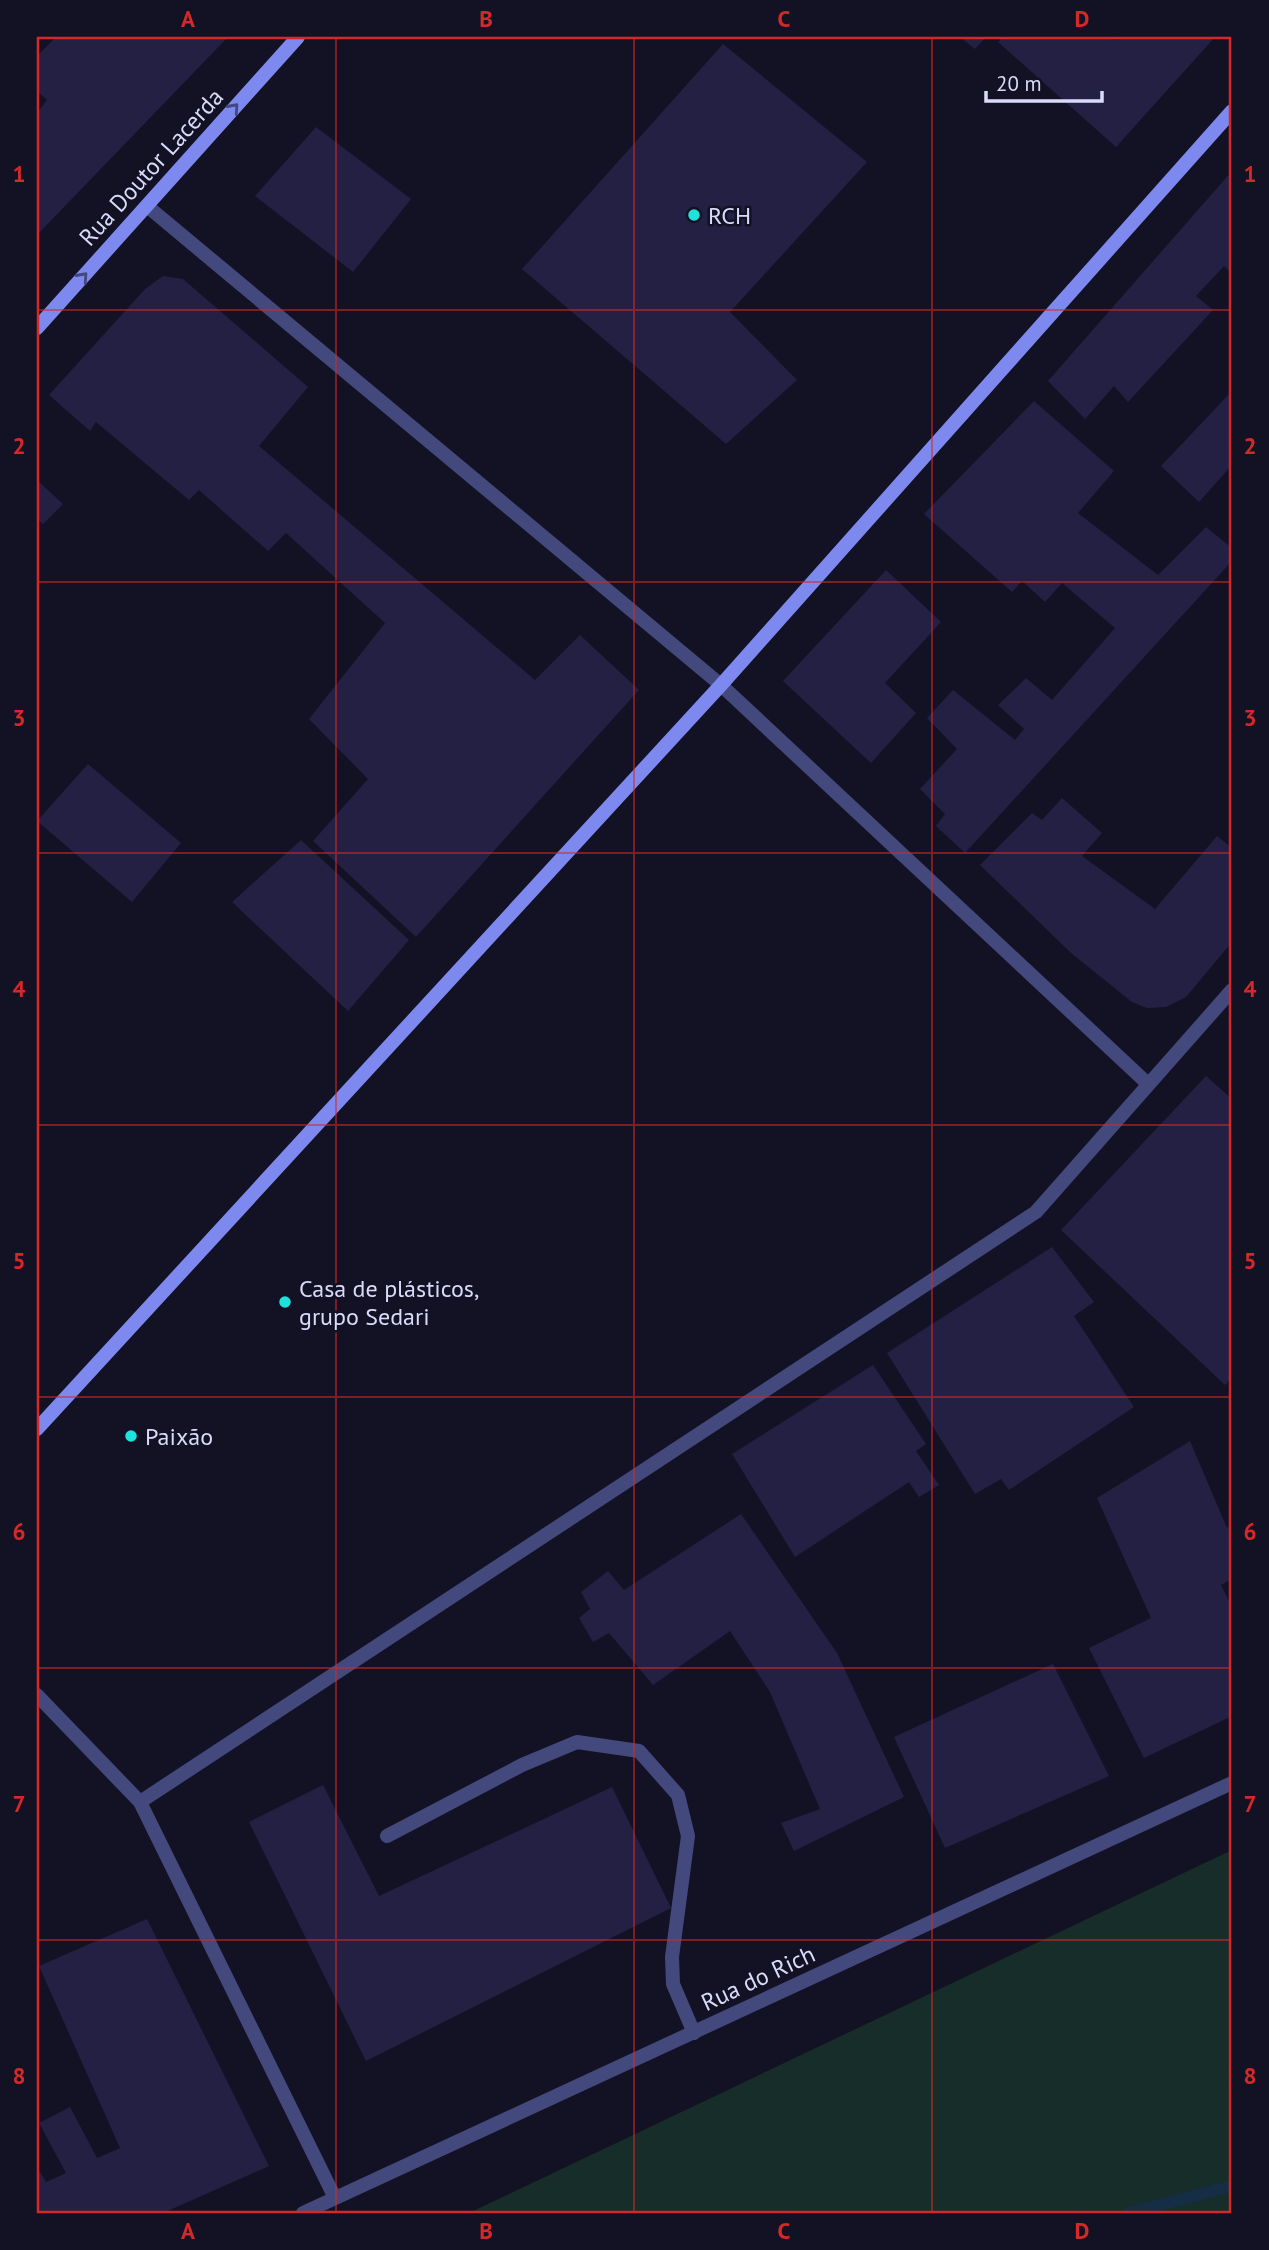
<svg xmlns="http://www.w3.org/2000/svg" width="1269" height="2250" font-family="'PT Sans',sans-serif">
<rect width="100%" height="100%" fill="#131224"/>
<!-- green -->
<path fill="#162d29" d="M1232,1850V2213H469Z"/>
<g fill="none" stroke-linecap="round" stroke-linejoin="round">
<!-- stream -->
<path stroke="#152d45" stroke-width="12" d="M1129,2213L1232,2186"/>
</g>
<!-- building -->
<path fill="#232043" d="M56,37H228L37,235V113L47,100L37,91V56Z
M960,37H986L975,49Z
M1003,37H1111L1115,40L1118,37H1215L1116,147L998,42Z
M723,44L867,162L730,312L797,380L726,444L522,269Z
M316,127L411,199L353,272L255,196Z
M1232,171V273L1224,266L1196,296L1213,310L1128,402L1114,386L1085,419L1048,381Z
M163,276L183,279L308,387L259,446L535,680L580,635L639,690L416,937L313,841L368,779L309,719L385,623L286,533L268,551L199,490L189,500L96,422L90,431L49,395L145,289Z
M1232,391V465L1199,502L1161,466Z
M1034,401L1114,471L1078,513L1158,575L1206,527L1232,548V561L965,853L936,826L945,814L920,789L957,749L927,718L953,690L1015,740L1024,729L998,705L1026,678L1052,700L1115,628L1062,583L1045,602L1022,581L1012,592L924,514Z
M37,480L63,504L43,524L37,519Z
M886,570L941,622L885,683L916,713L871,763L783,681Z
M88,764L181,843L132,902L37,821Z
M1062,798L1102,833L1082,856L1155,909L1217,836L1232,848V942L1186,997L1166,1007L1147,1008L1132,1002L1071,953L980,865L1032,813L1042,820Z
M301,840L409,940L348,1011L232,902Z
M1206,1076L1232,1099V1377L1225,1385L1061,1230Z
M1052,1247L1094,1302L1074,1316L1134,1407L1009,1490L1001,1479L975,1494L887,1353Z
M873,1365L926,1444L916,1451L939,1485L919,1497L909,1482L795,1557L732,1454Z
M1190,1441L1227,1528L1232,1525V1579L1221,1585L1232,1607V1716L1144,1758L1089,1648L1151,1618L1097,1498Z
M741,1514L837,1653L904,1797L794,1851L781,1823L820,1809L770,1692L730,1631L653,1685L609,1633L593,1642L579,1618L590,1609L581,1592L608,1571L624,1590Z
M1053,1664L1109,1776L945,1848L894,1737Z
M323,1785L379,1896L612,1787L671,1908L366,2061L249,1822Z
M147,1919L269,2166L163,2213H37V2167L46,2182L66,2173L39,2123L70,2107L97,2158L120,2148L39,1966Z"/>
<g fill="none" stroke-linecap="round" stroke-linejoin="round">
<!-- lane -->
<path stroke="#43497d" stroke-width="14" d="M387,1836L522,1765L577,1742L639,1751L678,1795L688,1836L672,1957L673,1984L694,2033"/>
<!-- street -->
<path stroke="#43497d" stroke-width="14" d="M147,206L721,685L1148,1084
M37,1695L140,1802L335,2198
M140,1802L1036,1212L1232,990
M303,2213L1232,1783"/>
<!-- secondary -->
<path stroke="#7d89ee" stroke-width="14" d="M37,328L298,37
M37,1429L721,685L1232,111"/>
</g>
<!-- one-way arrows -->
<defs><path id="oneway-chevron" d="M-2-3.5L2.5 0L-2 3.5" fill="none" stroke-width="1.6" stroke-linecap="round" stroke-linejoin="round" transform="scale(1.75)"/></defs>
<g stroke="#43487f">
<use href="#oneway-chevron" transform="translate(234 108) rotate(-48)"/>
<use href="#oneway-chevron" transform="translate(83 277) rotate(-48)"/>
</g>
<!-- grid -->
<path fill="none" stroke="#d62828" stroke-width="2" stroke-opacity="0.55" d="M336,37V2213M634,37V2213M932,37V2213M37,310H1232M37,582H1232M37,853H1232M37,1125H1232M37,1397H1232M37,1668H1232M37,1940H1232"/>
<!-- markers -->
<g fill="#1ee2dc" stroke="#131224" stroke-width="2.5">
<circle cx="694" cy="215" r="7"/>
<circle cx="285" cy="1302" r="7"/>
<circle cx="131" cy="1436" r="7"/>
</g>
<g text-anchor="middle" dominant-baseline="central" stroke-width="5" stroke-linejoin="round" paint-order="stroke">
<!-- street labels -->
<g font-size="24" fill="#dadbfa" stroke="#131224">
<text transform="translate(151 167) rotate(-48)">Rua Doutor Lacerda</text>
<text transform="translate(758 1978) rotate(-25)">Rua do Rich</text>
</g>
<!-- poi labels -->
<g font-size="24" fill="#dadbfa" stroke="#131224" text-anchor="start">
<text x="708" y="215">RCH</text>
<text x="299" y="1288">Casa de plásticos,<tspan x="299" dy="28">grupo Sedari</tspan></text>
<text x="145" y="1436">Paixão</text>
</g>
</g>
<!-- border -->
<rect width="1269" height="2250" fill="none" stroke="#131224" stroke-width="77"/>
<!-- scale -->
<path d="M986 91v10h116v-10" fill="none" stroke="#dadbfa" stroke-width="3.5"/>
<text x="996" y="91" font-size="21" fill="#dadbfa" stroke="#131224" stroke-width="5" paint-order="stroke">20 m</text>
<rect x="38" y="38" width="1192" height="2174" fill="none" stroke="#d62828" stroke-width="2.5"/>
<g font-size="23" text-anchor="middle" font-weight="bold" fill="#d62828">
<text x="188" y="27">A</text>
<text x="486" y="27">B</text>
<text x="784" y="27">C</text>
<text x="1082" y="27">D</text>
<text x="19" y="182">1</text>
<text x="1250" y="182">1</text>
<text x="19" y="454">2</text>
<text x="1250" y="454">2</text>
<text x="19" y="726">3</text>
<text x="1250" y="726">3</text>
<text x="19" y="997">4</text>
<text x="1250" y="997">4</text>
<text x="19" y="1269">5</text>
<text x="1250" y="1269">5</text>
<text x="19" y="1540">6</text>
<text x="1250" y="1540">6</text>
<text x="19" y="1812">7</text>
<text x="1250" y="1812">7</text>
<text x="19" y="2084">8</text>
<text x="1250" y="2084">8</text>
<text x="188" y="2239">A</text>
<text x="486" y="2239">B</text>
<text x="784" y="2239">C</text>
<text x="1082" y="2239">D</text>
</g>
</svg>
